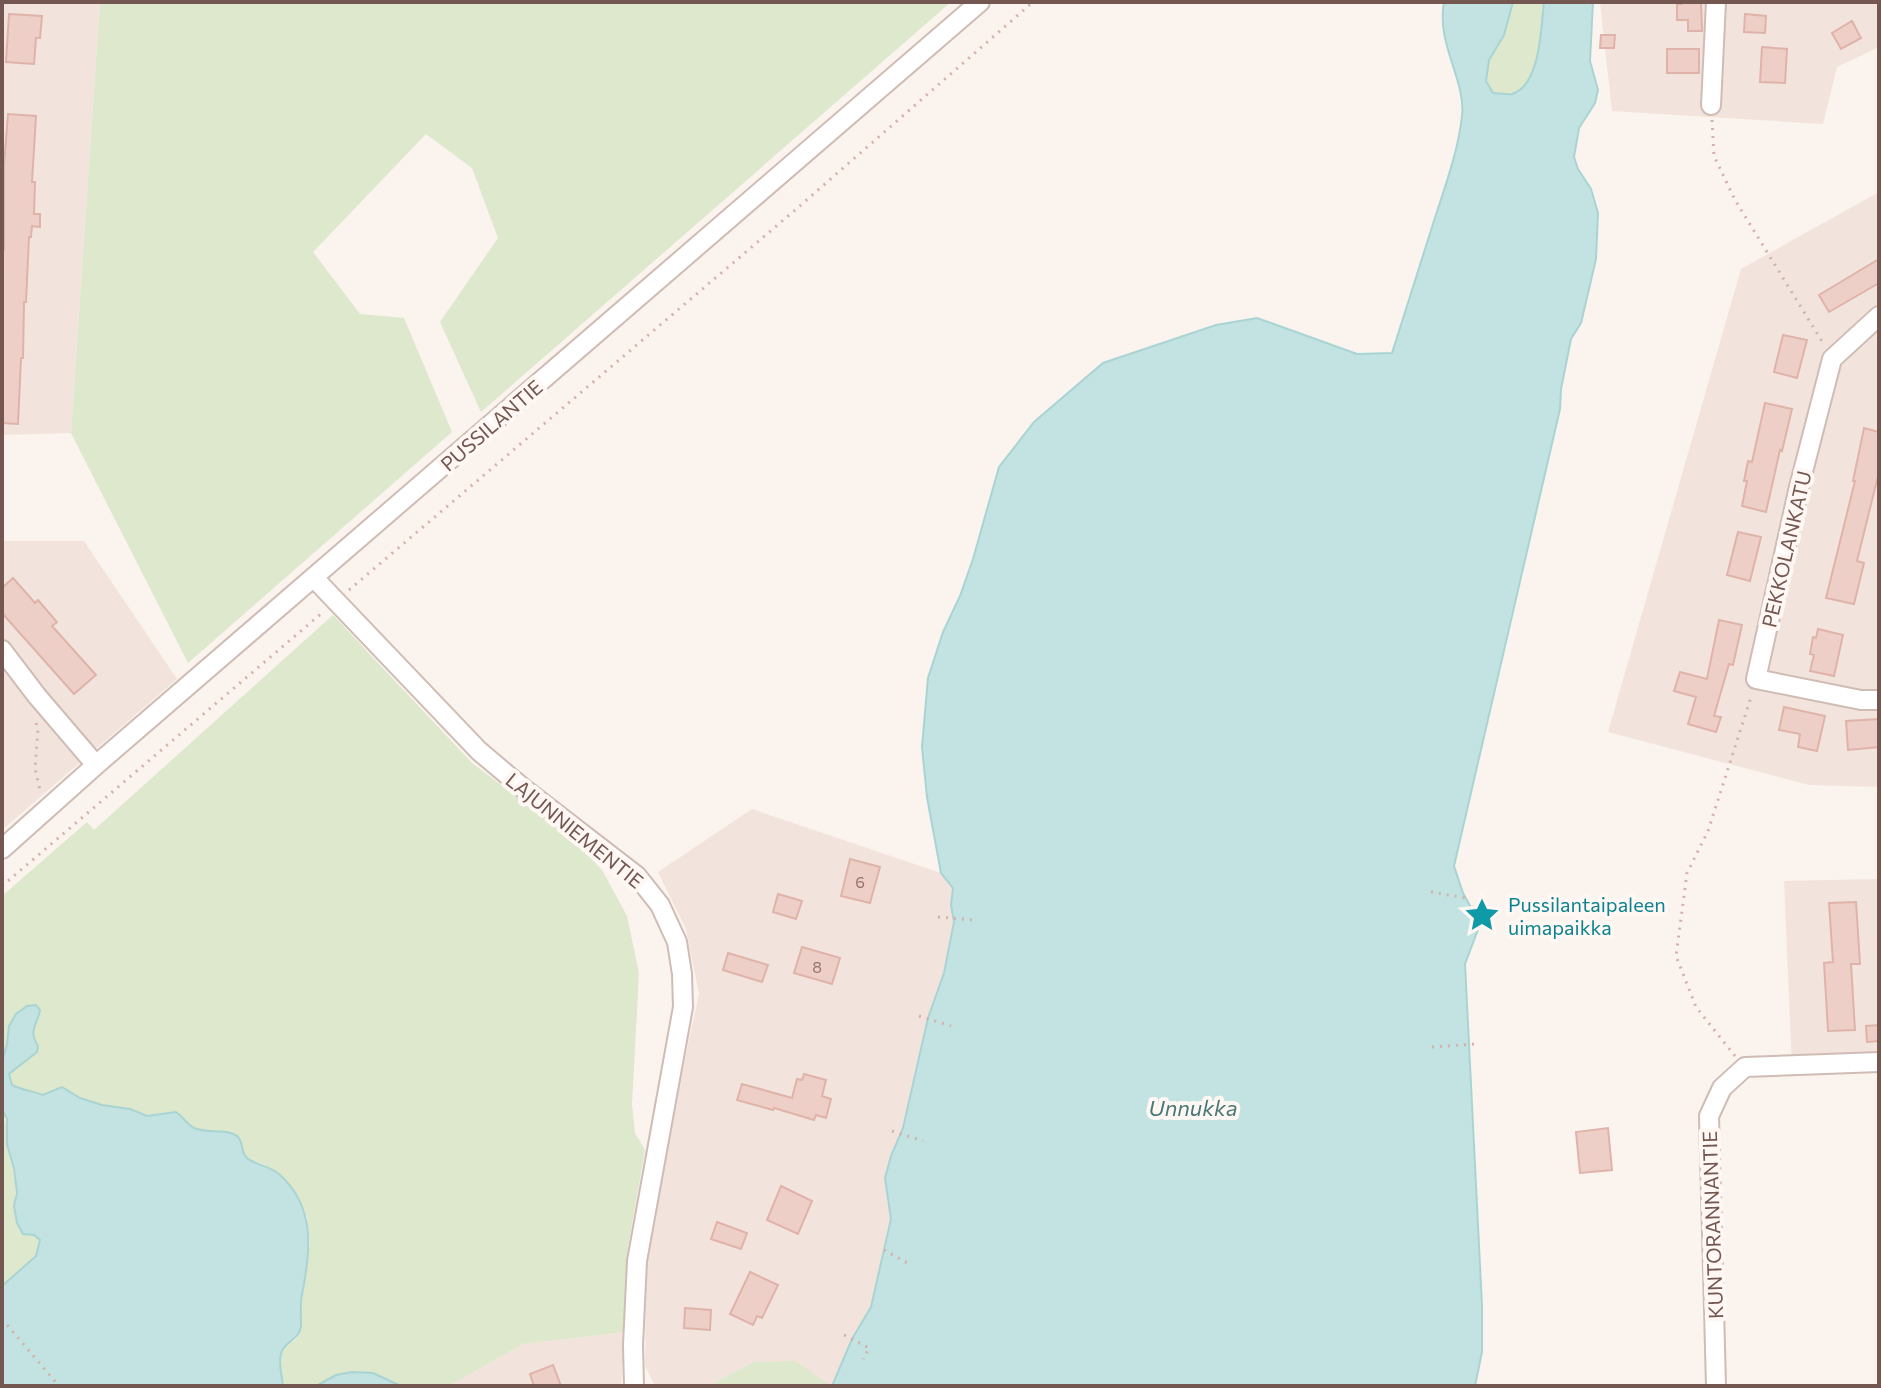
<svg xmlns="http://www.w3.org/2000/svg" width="1881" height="1388" font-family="Commissioner,sans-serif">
<rect width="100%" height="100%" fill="#fbf3ed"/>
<!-- residential -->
<path fill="#f2e4dc" d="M2,2H100L71,433L2,435Z
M1600,2H1879V47L1837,67L1823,124L1612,111Z
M1879,192V787L1809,785L1608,732L1741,269Z
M2,541H84L177,679L2,830Z
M752,809L941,873L953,887L951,905L954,922L944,973L928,1018L903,1128L891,1156V1219L871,1307L852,1339L832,1386L753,1362L709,1386H655L645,1366L646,1263L657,1186L699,994L686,929L658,872Z
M1879,879V1065L1792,1068L1784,881Z
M625,1332L621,1386H449L523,1344Z"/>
<!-- green -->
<path fill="#dde8cc" d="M100,2H951L481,412L440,322L498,238L472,168L426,134L313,252L360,314L404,318L452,432L188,663L71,433Z
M1513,2H1544C1541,26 1541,85 1512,94C1508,95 1498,93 1493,93L1486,81L1489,60L1504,35Z
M333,615L472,763L571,838L602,870L627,916L639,973L632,1104L635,1133L645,1150L628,1247L625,1332L523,1344L449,1386H401L373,1373L336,1375L316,1386H283L280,1358L284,1348L296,1339L301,1329L300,1313L310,1242L307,1217L294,1192L279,1174L263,1164L249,1161L243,1153L242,1143L194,1128L176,1112L147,1116L130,1109L102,1105L80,1098L62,1087L43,1095C32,1091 22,1090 12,1085L9,1075L29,1059L33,1031L38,1019L9,1026L7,1044L2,1062V896L87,822L94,830Z
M2,1109C7,1120 6,1129 7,1141C9,1165 20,1181 14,1206L34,1235L40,1240L36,1256L2,1286Z
M795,1361L831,1386H709L753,1362Z"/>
<!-- sand -->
<path fill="#f7e5cb" d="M1469,905H1485L1494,926L1479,927Z"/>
<!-- water -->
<path fill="#c2e3e2" stroke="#a9d4d3" stroke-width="2" d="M1444,2H1513L1504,35L1489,60L1486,81L1493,93C1498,93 1508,95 1512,94C1541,85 1541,26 1544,2H1593L1590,61L1598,90L1595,103L1579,128L1574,157L1578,169L1591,189L1598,213L1596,259L1581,323L1571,339L1561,389L1560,409L1454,866L1463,893L1474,913L1479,927L1465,964L1482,1306V1352L1475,1386H832L852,1339L871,1307L891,1219L885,1178L891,1156L903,1128L928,1018L944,973L954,922L951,905L953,888L941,873L927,797L922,747L928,678L943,632L960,596L973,559L999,467L1034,422L1103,363L1216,325L1257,318L1357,354L1392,353C1406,310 1419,267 1433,224C1444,189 1458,153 1462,116C1466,80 1436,44 1444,2Z
M36,1005L40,1010C37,1026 28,1030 38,1046L37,1052L9,1074L12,1085C22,1090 32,1091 43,1095L62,1087L80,1098L102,1105L130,1109L147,1116L176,1112C182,1116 188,1125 194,1128C207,1134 225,1128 237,1136C244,1142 240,1151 247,1158C253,1164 270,1166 279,1174C317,1208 310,1251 302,1295C300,1305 301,1315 301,1326C299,1339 289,1340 283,1349C277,1359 282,1375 283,1386H2V1286L36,1256L40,1240L34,1235L23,1234L17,1223L14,1206L17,1193L14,1169L7,1144V1119L2,1109V1062L7,1044L9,1026L16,1014L27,1006Z
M352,1372L373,1373L401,1386H316L336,1375Z"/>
<!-- building -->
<path fill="#eecfc7" stroke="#dfb3a9" stroke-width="2" d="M1682,2H1701L1702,31H1688V20H1677V4H1682Z
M9,14L42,16L40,38H36L34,64L6,62Z
M1745,14L1766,16L1765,33L1744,32Z
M1852,21L1861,38L1841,49L1832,33Z
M1601,35H1615L1614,48H1600Z
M1762,47L1787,49L1785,83L1760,82Z
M1667,49H1699V73H1667Z
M8,114L36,116L32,182H35L34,214H40V227L32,226L31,237H29L26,302H24L23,358H21L18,424L2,423V248L4,249V165Z
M1879,259V283L1829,312L1819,295Z
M1783,335L1807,340L1797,378L1774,372Z
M1765,403L1792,409L1782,451L1780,450L1766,512L1742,506L1747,481H1744L1748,461L1752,462Z
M1864,428L1879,432V472L1857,561L1864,563L1854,604L1826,598L1855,481H1853Z
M1738,532L1761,537L1750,581L1727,575Z
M13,578L35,603L38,600L57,622L52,626L96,675L74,694L2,613V588Z
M1719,620L1742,625L1733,665L1729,664L1714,716L1721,717L1716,732L1688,724L1696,697L1674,691L1680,672L1707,679Z
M1818,629L1843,635L1834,676L1810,671L1814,655L1810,654L1813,637L1816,638Z
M1784,707L1825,716L1817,751L1798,747L1800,734L1779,730Z
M1879,719V747L1848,750L1846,721Z
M850,859L880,867L870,903L841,896Z
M778,894L802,901L796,919L773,912Z
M1856,902L1860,964H1851L1855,1030L1828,1031L1824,963L1833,962L1829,903Z
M802,947L840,958L832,984L794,973Z
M728,953L768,965L762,982L723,970Z
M1879,1025V1041L1867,1042L1866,1026Z
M804,1074L826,1080L822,1096L831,1099L826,1118L816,1115L814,1120L774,1108L773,1110L737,1100L742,1084L792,1098L797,1079L802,1080Z
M1608,1128L1612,1170L1580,1173L1576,1132Z
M781,1186L812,1201L798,1234L767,1220Z
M717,1222L747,1233L741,1249L711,1239Z
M750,1272L778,1285L762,1318L757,1316L753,1325L730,1314Z
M685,1308L711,1310L710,1330L684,1328Z
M553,1365L561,1386H534L530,1374Z"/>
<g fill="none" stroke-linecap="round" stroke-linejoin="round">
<!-- minor casing -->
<g stroke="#cfbcb5" stroke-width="22">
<path id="minor" d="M1711,105L1716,2
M1879,316L1832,359L1799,487L1756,679L1861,700H1879
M314,578L479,751L523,788L637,876L660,905L677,942L682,974L683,1007L637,1261L633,1345L634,1386
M2,650L37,696L96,765
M2,849L96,765L980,2
M1716,1386L1709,1116L1722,1088L1745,1067L1879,1062"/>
</g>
<!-- path -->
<path stroke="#d3b2a9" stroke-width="3" stroke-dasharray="2 6" stroke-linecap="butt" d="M1712,120L1714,156L1735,200L1823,343
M349,590L794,211L1033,2
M36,723L38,729L35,769L40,790
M2,886L322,613
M1431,892L1466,898
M938,917L973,920
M919,1016L951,1026
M1432,1047L1475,1044
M1735,1056L1696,1007L1676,956L1687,873L1708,831L1752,694
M892,1131L923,1141
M884,1250L911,1265
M2,1319L59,1386
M844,1335L869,1348L863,1359"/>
<!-- minor -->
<use href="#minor" stroke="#fff" stroke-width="18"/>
</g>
<!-- icons -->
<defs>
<g id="sight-bare" transform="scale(2.76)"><path d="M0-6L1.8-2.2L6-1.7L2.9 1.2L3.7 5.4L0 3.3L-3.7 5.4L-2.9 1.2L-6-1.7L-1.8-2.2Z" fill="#0f9aa8" stroke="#fef7f3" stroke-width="2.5" paint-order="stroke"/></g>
</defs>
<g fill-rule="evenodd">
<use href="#sight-bare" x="1482" y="915"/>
</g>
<g text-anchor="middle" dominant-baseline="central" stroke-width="8" stroke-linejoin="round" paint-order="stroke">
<!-- number labels -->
<g font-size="16" fill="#93756e">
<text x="860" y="881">6</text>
<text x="817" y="966">8</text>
</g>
<!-- street labels -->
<g font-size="20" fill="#755751" stroke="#fef7f3">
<text transform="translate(491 425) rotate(-41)">PUSSILANTIE</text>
<text transform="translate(1786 549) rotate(-77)">PEKKOLANKATU</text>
<text transform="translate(575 830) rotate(39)">LAJUNNIEMENTIE</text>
<text transform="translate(1712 1225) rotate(-92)">KUNTORANNANTIE</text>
</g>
<!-- culture labels -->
<g font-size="20" fill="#0d838f" stroke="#fef7f3" text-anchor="start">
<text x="1508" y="904">Pussilantaipaleen<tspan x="1508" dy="23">uimapaikka</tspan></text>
</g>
<!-- water labels -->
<g font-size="22" font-style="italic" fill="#467876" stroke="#fef7f3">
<text x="1193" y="1107">Unnukka</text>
</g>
</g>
<!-- border -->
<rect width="1881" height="1388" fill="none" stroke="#755751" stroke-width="8"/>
</svg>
